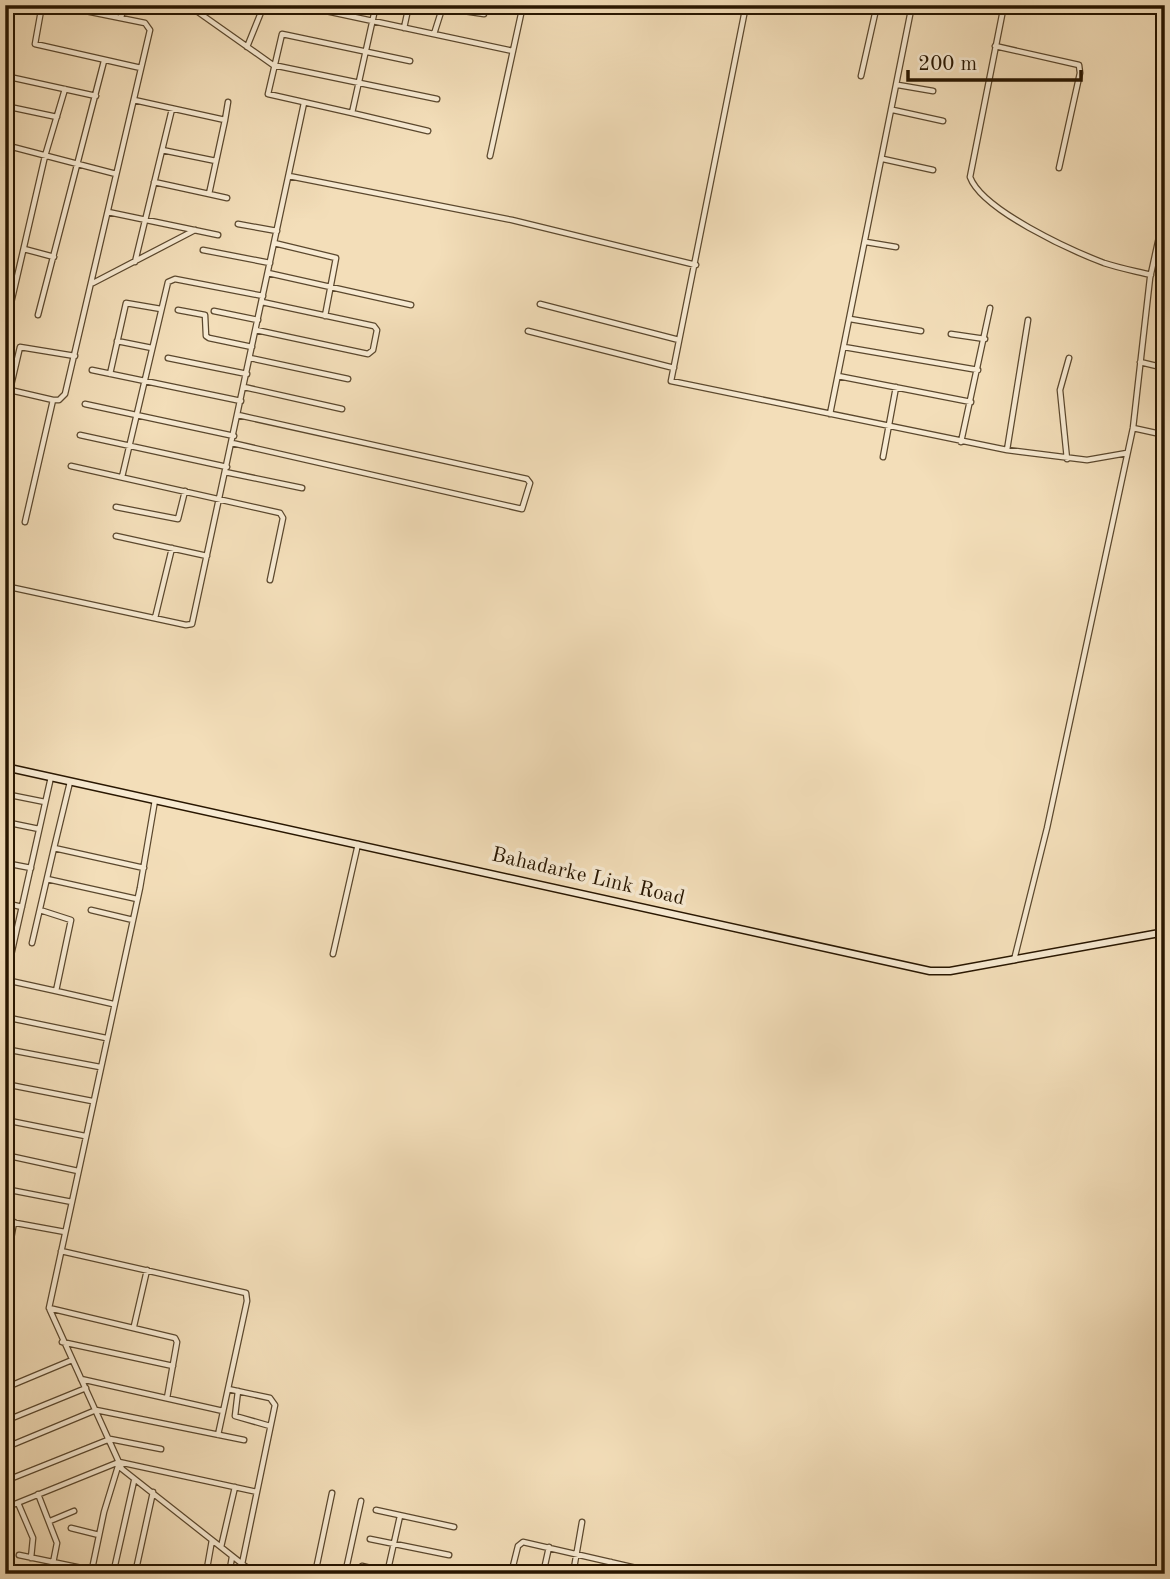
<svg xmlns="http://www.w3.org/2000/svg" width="1170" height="1579" font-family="'Old Standard TT',serif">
<rect width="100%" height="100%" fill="#f3deb9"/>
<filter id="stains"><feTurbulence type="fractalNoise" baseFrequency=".00286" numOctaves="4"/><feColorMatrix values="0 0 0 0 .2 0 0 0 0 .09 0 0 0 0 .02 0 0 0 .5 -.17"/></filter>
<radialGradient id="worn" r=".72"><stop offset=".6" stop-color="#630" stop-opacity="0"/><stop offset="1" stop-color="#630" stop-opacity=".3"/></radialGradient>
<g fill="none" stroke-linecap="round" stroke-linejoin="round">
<!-- street casing -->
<g stroke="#5b482e" stroke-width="7">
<path id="street" d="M42,5L35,44L141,68
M188,5L273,65L437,99
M298,5L513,51
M376,5L352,113L268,94L282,34L287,35L410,61
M453,5L457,10L484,14
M746,5L671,381L1007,450L1087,460L1127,453
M1004,5L970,177C982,210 1070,250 1104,263C1119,268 1135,271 1151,275
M1138,5L1165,11
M950,8L951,5
M121,18L124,5
M404,28L409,5
M434,34L441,12
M995,46L1079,65L1080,73L1059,168
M247,47L264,5
M5,76L96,96
M861,76L877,5
M898,85L933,91
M134,100L225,120L209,194L227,198
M5,106L57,117
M893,110L943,121
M352,113L428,131
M225,120L228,102
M5,145L116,174
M162,150L216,161
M490,156L523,5
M883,159L933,170
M289,176L512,220L696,265
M154,182L209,194
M108,212L218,235
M238,224L277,231
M866,242L896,247
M274,243L336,258L325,316
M24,249L54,257
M203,250L270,263
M1154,261L1165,264
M135,262L172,109
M268,273L411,305
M93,283L195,230
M540,304L679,340
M178,310L205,315L206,336L209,338L252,347
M214,311L258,320
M38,315L104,61
M8,316L45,156L65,89
M850,319L921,331
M256,330L368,354L373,350L377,330L374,326L262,302
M528,331L674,368
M951,334L985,339
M117,341L152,348
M844,347L978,370
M168,358L247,374
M250,358L348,379
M1140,362L1165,368
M92,370L241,401
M110,374L126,303L161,309
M838,376L971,402
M244,387L342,409
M10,390L53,400H59L65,394L150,30L145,23L56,5
M85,404L234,436
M5,411L20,347L75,356
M830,414L912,5
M1133,428L1165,435
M80,435L227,467
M961,442L990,308
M232,443L522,509L530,483L527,479L238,415
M1007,450L1028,320
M883,457L896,387
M1067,459L1060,390L1069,358
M71,466L280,513L283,518L270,580
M225,472L302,488
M122,477L168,282L175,279L263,296
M116,507L178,519L185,491
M25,522L53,400
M116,536L207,556
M5,586L186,625L192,624L304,103
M155,618L172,548
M70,782L54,848L144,868
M5,794L45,802
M155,800L140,888L49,1308L122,1469L212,1540L206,1574
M5,822L39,829
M5,863L31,868
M47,879L137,899
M5,903L22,907
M40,910L71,920L56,991L113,1004
M91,910L133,920
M5,935L15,937
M32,943L54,848
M333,954L358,844
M1014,960L1047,828L1133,428L1150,278L1165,210
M6,980L56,991
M5,982L51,777
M5,1017L106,1038
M5,1049L100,1067
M5,1084L92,1101
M5,1120L85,1136
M5,1155L78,1171
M5,1189L72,1202
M5,1221L65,1232
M61,1251L246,1293L247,1301L218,1435
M8,1256L14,1222
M49,1308L175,1338L177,1342L167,1398
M134,1326L147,1270
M62,1342L173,1366
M81,1379L223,1411
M5,1388L72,1360
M228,1389L270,1398L275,1405L242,1564
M238,1391L235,1416L270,1426
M5,1421L86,1388
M5,1434L8,1442L14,1444L96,1410L244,1440
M5,1481L110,1439L161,1449
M38,1494L57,1543L53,1563
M18,1503L33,1538L31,1558
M5,1508L119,1462L257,1492
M376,1510L454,1527
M50,1521L74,1511
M71,1528L99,1535
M5,1533V1552
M370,1539L449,1555
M212,1540L255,1574
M221,1547L235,1487
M19,1555L91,1570
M362,1566L395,1574
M91,1574L104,1512L119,1463
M113,1574L134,1481
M135,1574L153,1492
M229,1574L232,1557
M274,1574H294
M315,1574L332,1493
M345,1574L361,1501
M387,1574L400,1516
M511,1574L518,1546L523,1542L662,1574
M543,1574L549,1547
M573,1574L582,1522
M609,1574L611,1562"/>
</g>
<!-- secondary casing -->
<g stroke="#281600" stroke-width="9">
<path id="secondary" d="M5,767L930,971H950L1165,932"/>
</g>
<!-- street -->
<use href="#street" stroke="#f7ead2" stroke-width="4.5"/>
<!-- secondary -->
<use href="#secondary" stroke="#f7ead2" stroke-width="6"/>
</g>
<g text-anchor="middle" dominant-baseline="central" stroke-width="7" stroke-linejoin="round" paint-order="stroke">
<!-- street labels -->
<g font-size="21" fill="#281600" stroke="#f7ead2">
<text transform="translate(588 877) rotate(13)">Bahadarke Link Road</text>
</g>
</g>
<!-- margin -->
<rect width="1170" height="1579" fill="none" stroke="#f3deb9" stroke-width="28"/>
<rect x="7" y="7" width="1156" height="1565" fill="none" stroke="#281600" stroke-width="3.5"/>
<rect x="14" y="14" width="1142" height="1551" fill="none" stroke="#281600" stroke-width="2"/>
<!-- scale -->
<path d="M908 70v10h173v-10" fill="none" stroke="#281600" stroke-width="3.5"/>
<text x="918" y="70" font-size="21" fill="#281600" stroke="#f7ead2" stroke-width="5" paint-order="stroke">200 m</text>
<rect width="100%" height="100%" filter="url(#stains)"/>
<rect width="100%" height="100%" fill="url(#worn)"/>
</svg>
